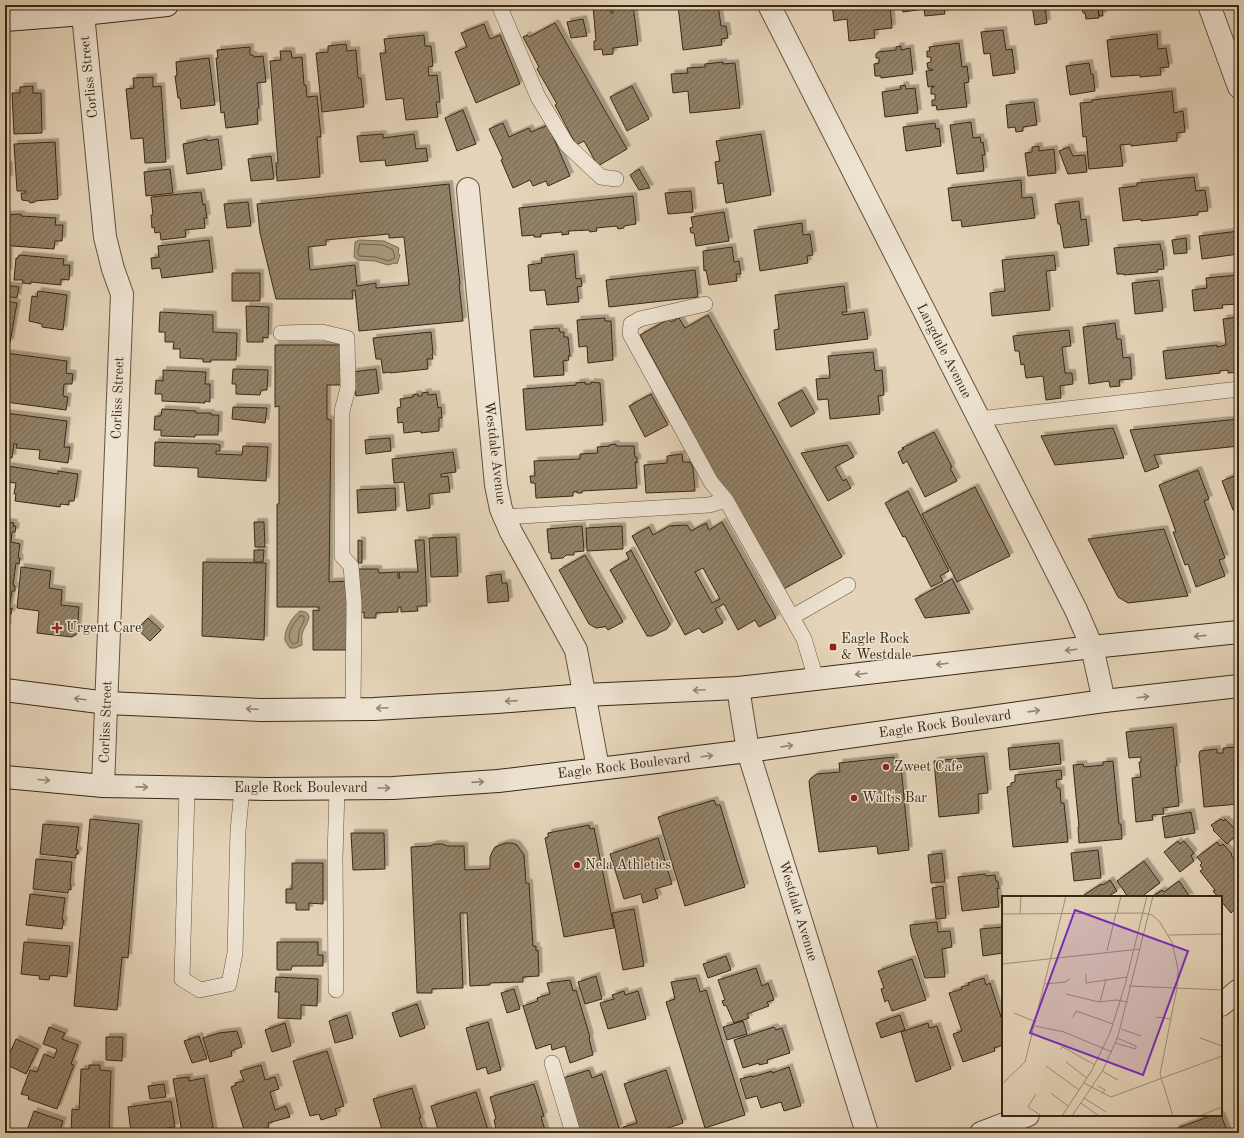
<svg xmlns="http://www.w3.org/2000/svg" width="1244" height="1138" font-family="'Old Standard TT',serif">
<defs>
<pattern id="building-hatch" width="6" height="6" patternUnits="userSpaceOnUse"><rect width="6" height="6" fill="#928169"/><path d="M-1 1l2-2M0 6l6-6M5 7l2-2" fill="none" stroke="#786a55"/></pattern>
<filter id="shadow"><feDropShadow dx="3.5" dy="-3.5" stdDeviation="0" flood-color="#0004"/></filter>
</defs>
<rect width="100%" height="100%" fill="#e5d4b9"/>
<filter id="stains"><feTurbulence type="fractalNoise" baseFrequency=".005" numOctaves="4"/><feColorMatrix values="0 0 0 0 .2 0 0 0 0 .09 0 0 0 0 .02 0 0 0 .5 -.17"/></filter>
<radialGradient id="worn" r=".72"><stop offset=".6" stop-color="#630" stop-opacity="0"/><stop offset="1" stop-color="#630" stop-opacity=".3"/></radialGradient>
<!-- water -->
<path fill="#aa9a80" stroke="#7c6c54" d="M359,240L384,241L399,248L398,253L400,255L397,264L395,263L388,265L375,261L358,260L355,258L354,257L355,242Z
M300,611C316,612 306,624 303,631C301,635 302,640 302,645L295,648H290C288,645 286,643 285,640C284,630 292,617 300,611Z"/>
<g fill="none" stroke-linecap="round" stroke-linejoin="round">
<!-- shore -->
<path stroke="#716149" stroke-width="1" d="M360,244L383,245L393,250L395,258L388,261L376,257L359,256L358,254Z
M300,616H304V621L299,631L298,642L293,644C284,636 293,624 300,616Z"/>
</g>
<!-- building -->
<path fill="url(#building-hatch)" stroke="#382812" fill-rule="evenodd" filter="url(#shadow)" d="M610,5L611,13H613L612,5H633L638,45L613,48V54L603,55L602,49L594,50V41H596L593,6Z
M678,5H718L721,26H726L728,38L721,39L722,45L683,50Z
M832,5H890L892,28L874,30L875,38L849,41L847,19L834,21Z
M902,5H964L944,7L945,14L925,16L924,9L903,12Z
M1032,5H1045L1047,23L1035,25Z
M1084,5H1098L1099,18L1086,19L1085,13H1083L1082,7H1085Z
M1098,7H1102L1103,16H1099Z
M583,19L587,36L571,38L567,22Z
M555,23L627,149L598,166L584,141L576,145L555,105L557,104L537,69L539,67L523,37L527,35L529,37Z
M484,24L490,39L500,35L520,84L476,103L455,52L467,47L461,33Z
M1003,30L1006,50L1012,49L1015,73L993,76L990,53L984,54L981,32Z
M1157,34L1158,49L1166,48L1169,67L1160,68L1161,75L1140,77V75L1111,77L1107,40Z
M424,35L425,46H431L433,66L428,67L429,76L437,75L440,102H436L438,117L406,120L403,98L386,100L380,53H386L384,39Z
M959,43L962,67L967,66L969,82L964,83L967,107L937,110L936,105L932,106V100H935V94H931V88L934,87V86L928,87L926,71L933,70L932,69H928L927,63L931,62V57H927V51H930L929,47Z
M346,44L347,51L356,50L358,78H361L364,107L322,112L316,53L328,52V46Z
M901,46V50L910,48L913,74L881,78V76H875L874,64L879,63V58H876V54L878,52L896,50V47Z
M250,47V55H253L254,57L263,56L266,82L257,83L259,108L257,109L258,124L226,128L224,112L221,113L216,58H218L217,50Z
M280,51H291L292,58L302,57L304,85H306L307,97L317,96L321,137H317L320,177L277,181L276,163H278L270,61L281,60Z
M209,58L215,105L181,109L180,98H178L175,76H177L176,62Z
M723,62V64L735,63L740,108L690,113L688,91L673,93L671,74L688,73L687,68L705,67V64Z
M1089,63L1091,74H1093L1095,91L1070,95L1066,66Z
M153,77V87L161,86L166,162L145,163L143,138L131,139L126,89L134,88L133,78Z
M905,85L906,89L915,88L918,113L885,117L882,92L901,89L900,86Z
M33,86V93H41L42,133L14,134L12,93H20V87Z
M632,86L649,119L627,131L610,97Z
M1172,91L1174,113L1183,111L1185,132L1177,133V141L1131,146V144L1120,145L1123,166L1089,169L1086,136L1083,137L1080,103L1092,102V100Z
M1034,102L1037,125L1023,127V131L1016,132L1015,127L1008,128L1006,105Z
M463,110L476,144L457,151L445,118Z
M971,122L973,138L980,137L981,143L983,142L985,155H982L984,171L957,174L950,125Z
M503,123L509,137L529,128L531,132L548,125L570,176L548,186L546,181L533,186L530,180L513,188L501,160L503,159L489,129Z
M935,123L936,129L939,128L941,146L906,151L903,127Z
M383,134V138L414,134L416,149L426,148L428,161L386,166L385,160L360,162L357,136Z
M761,134L771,195L726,203L723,183L718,184L715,162L720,161L716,141Z
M207,139V141L218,139L222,169L187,174L183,144Z
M55,142L58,199L35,201V202L30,203L29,201L22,200L21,193H26V191H17L14,144Z
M1039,146V151L1054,149L1056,173L1028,176L1025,153L1032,152V147Z
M1069,147L1073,156L1085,155L1087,172L1068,174L1059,151Z
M271,156L274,179L251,181L248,159Z
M5,165H9V179H5Z
M170,169L173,193L146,196L144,172Z
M639,169L650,188L639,190L630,175Z
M1194,177L1196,191L1205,190L1208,211L1198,212V215L1141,221V219L1123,221L1119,188L1137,186V183Z
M1021,180L1022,198L1032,197L1035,218L962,227L961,220L952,221L948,188Z
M449,184L460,284H459L463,321L359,331L355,290L352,291L353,299H276L260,233L257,204ZM389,234V238L404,237L409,285L376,288V283L357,286L355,265L310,270L308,247L326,245V240Z
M691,191L693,212L668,214L665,193Z
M201,192L203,205L205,204L207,218H204L205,228L185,230L186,237L161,240L160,232L155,233L154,227L152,228L151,215H153L151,197Z
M633,196L636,224L624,226V228L618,229L617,226L596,228L597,231L590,232L589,230L568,231L569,234L562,235V232L541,234V237H534V235L522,236L519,208Z
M1079,201L1081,220L1086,219L1089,245L1064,248L1060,224H1058L1055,204Z
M248,202L251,226L227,228L224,204Z
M724,212L729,241L696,246L694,233H691L690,228L693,227L691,217Z
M21,214V216L56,218L55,225H63L62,241H55L54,249L13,246L9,245V243H5V215Z
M802,223L803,235L810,234L813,255L807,256L808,263L760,271L754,230Z
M1239,231V254L1202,259L1199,236Z
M1186,238L1187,253L1174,254L1172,240Z
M209,240L213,272L162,278L160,268L152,269L151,258L159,257L158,246Z
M1160,244L1161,250H1162L1164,269L1157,270L1158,272L1124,275V274H1117L1114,248Z
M732,247L734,262L739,261L741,274H736L737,281L709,285L706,270L704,271L703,251Z
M5,248H9L8,273L5,272Z
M574,254L576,279L581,278L582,286L577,287L579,302L547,305L545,290L530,291L528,265L542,263L541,258Z
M19,255L64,259L63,265H70L69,280L61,279V285L31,282V284L22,283L23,280H14L16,258H18Z
M1054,255L1056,270L1046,271L1050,310L992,316L990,293L1005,291L1002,260Z
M695,270L698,297L609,307L606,280Z
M232,273H260V301H232Z
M1239,275V304L1222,305L1223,308L1194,311L1192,290L1207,288L1206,278Z
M1159,280L1163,311L1135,314L1132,283Z
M5,285L19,287L17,298L5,296Z
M844,286L847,312H842L843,315L864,312L868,339L776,350L774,330L779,329L775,295Z
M38,291L67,295L63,330L42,327V324L29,321L32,296L37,297Z
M5,301L17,303L10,343L5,342Z
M246,306L269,307L268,338L263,337V342H247Z
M160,312L213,315V332L237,333L236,360H211V362H203V359L180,358V349H173L174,342H165V332H159Z
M708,315L842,557L780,591L719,480L716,481L684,421L686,420L640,335L669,319L671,322L679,318L685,328Z
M1239,317V372L1228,373V370L1220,371V373L1166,379L1163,351L1217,345V347L1226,345L1223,319Z
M605,318V321H611L613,360L588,363L587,346L579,347L577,320Z
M1115,323L1117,339H1121L1123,358L1130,357L1132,379L1119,380L1120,386L1110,387L1109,381L1089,384L1083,327Z
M559,328L560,332H564V337H568L570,356H568L569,360L563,361L564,375L534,377L530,330Z
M1069,330L1071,346L1062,347L1065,373H1072L1073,384L1060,386L1061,398L1046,400L1043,376L1026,378L1024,364L1021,365L1019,351H1015L1013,336Z
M431,332L433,353L432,354L433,359H427L428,369L390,373V372L383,373L381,359H376L373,338Z
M275,345H344V385H327V419L331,420L329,582L350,581V650H313V610L319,611V607H277V504H279V406L275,407Z
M873,352L875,371L882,370L884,395L878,396L880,414L830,419L828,399L818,400L816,379L830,378L828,356Z
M5,353L67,361L66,373L73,374L72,384H64L63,396L68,397L66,410L5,402L6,368H5Z
M233,369L268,370L267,390H261L260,395L236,394V384H232Z
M376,369L379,393L356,396L353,372Z
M163,370L206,372L205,384H210V402L205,401V403L162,401V394H155L156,380L163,381Z
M585,382V384H591V382L600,383L603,425L526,430L523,389L576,385V383Z
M802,390L815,413L791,427L778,403Z
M428,392V395L436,394L438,408L441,407L442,418H439V431L421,433V431L404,433L403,422L398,423L397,408L401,407L400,399L413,397V395L418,394V396H422V393Z
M651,394L668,425L645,437L629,406Z
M233,407L267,408L265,423L232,419Z
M162,409L196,411V413H211V415H219L218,435H195V437L161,436V430H154L155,416H161Z
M5,413L67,421L64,447H70L68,463L39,459L40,450L16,448L17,444H14L12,458L5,457Z
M1239,419V446L1154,455L1159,467L1145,472L1130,430Z
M1113,428L1124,458L1055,465L1041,436Z
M934,432L952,467L950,468L957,481L925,497L907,461L903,464L898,452L904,449L902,448Z
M390,438L391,451L366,454L365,440Z
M155,442L216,444L220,445V451H216V454L242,455L243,446L268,447L266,481L198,477V468L154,466Z
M616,444V446H634L635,457H637V463L635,462L637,488L582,491V493H577V491L573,492V496L536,498L535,483H531L530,476H535L534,461L580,459V454L598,453L597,447L609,446V445Z
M847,445L854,457L835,467L843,481L846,479L851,488L828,501L801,453Z
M453,452L456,472L441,474V477L448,476L450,492L429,494L430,508L407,511L404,482L394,483L392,459Z
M682,454L683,462H690L693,468L695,491L646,493L644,465L667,463V456Z
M8,466L58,474V471L78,474L74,501H69V505L61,504L60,507L15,501L16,494H14L16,483L6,482Z
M1198,470L1209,499L1204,501L1225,558L1219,560L1225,576L1196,587L1188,564L1185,565L1173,532H1176L1159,485Z
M1239,474V509L1233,510L1222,481Z
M975,487L1010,556L957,582L922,514Z
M395,488L396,510L358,513L357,490Z
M908,491L949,571L940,576L943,581L931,587L905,536L903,537L885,503Z
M5,522L14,523L13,526H16L15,532H12L11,542L20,544L18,558H20L19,564L16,563L13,585L15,586V591H12L9,609L12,608L11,614H8L7,628H5Z
M254,522H264L265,547H255Z
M722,522L776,618L759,627L755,620L738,630L724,604L715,609L723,623L703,633L699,628L685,635L632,536L649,527L653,535L669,526L687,525L691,531L706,523L709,530ZM703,568L720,599L712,603L695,572Z
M582,526L584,551L574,552V555H566L563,558L551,559V553H549L547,529Z
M622,526L623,549L587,551L586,528Z
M1164,529L1188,596L1128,603L1118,597L1088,539Z
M456,537L458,576L431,577L429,538Z
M358,540L362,541V563H358Z
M415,540H424L427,606H417L418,611L401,612V607H398V612L376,613V618H364V612L360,613L358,569H378L379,573L398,572V578H400L399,572H418Z
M254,550H264L263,562H254Z
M631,550L670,624L667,629L652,636H647L610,570L629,559L626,553Z
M585,555L623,622L608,630L605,626L604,627L596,628L589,624L559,570Z
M203,562L266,563L264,640L202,636Z
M21,567L51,571L49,588L62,590L61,605L79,607L77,634L72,637L37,633L39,611L17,608Z
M501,574L502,583H507L509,601L488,603L486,576Z
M952,579L970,613L925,618L915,599Z
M148,618L161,630L150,641L137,629Z
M1173,727L1177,766H1175L1179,806L1163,808L1164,814L1152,815L1153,820L1136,822L1132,778L1141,777L1139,762H1141V757L1129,758L1126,732Z
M1059,743L1061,764L1010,770L1008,748Z
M1239,747V777H1237L1239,804L1204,807L1199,755L1200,751L1217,749V753H1223V748Z
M984,756L988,793L978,794L979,813L939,817L934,761Z
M894,757L896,766H901L909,850L878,854L877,846L819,852L810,791L809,781L811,778L817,774L840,772L839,763Z
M1113,761L1119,824H1121L1122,839L1079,843L1078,827H1079L1073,765L1083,764L1084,767L1103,765V762Z
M1061,770L1062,779L1056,780L1057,788H1060L1061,803H1064L1068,842L1013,847L1007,787L1011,786V783L1015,782V775Z
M714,800L716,805H720L745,887L685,906L658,817Z
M1191,812L1195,833L1165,838L1162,817Z
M90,819L139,824L128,958L122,957L117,1010L74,1006Z
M1221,819L1223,821L1225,819L1239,833L1227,844L1213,830L1214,829L1211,825Z
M43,824L79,827L76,850H78V854H76V858L40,854Z
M589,825L590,829L594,828L614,928L564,937L545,838L548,837V833Z
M351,833H384L385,869L353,870Z
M658,838L672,884L655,889L658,898L643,903L641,894L624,899L610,854Z
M1178,841L1180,844L1184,841L1194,853L1191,856L1194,861L1180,872L1164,852Z
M1217,842L1220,846L1223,844L1232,854L1231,855L1239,865V906L1231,913L1221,901V897H1218L1213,891L1215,890L1200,871L1203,869L1200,865L1202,863L1197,857Z
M506,843H512L517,845L524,855L526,883H529L533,946H536V951L538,950L539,976L523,977V982L490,983V985L470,986L467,913H460L463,988L432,989V993H417L411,847L430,846L435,844H443L447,846H464L465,870L490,869V857L492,852L495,847Z
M1098,850L1101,878L1074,881L1071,853Z
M942,853L945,882L931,883L928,855Z
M36,859L72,862L70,885H71V890L69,889L68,893L33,889Z
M1144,861L1160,883L1141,897H1128L1117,881Z
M292,863H323V904L309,903V910H296V903H286V889H292Z
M985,874L986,876L995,875L996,881H998L999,889L997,888L999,907L962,911L958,877Z
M1110,880L1117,891L1109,896L1110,897H1081L1101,884L1103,885Z
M1179,881L1190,897H1151L1162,890L1164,892Z
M943,886L946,918L936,919L932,888Z
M30,894L65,898L62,920H64L62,929L26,925Z
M634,909L644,966L623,970L612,913Z
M937,922L938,932L950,931L952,947L942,949L945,977L925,978L911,935L910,925Z
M1003,927V953L983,956L980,929Z
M24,942L70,946L67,977L50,975L49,980L39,979L40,976L21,974Z
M277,942H318V955H323V966H292L291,970H277Z
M726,956L731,970L708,978L703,964Z
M912,959L926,1000L892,1011L888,1000L885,1002L881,989L884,988L878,971Z
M756,968L762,986L768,983L774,1000L767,1002L769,1006L747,1014L749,1018L734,1023L726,1005L724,1006L722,1001L725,1000L718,980Z
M596,976L602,999L585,1004L578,982Z
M276,977L318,979L317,1006L301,1005V1019L278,1018L279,992H275Z
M696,978L700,992L706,990L745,1115L705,1128L666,1002L675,999L671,982Z
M984,978L986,985L990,983L1003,1023V1045L994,1048L995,1051L963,1062L953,1034L962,1031L949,993L962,989L961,987L969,985L968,983Z
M570,980L573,991L576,990L590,1037L589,1038L593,1055L570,1063L565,1046L552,1050L551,1044L536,1049L523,1006L538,1001L537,998L550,994L547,983Z
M514,989L520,1009L507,1013L501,993Z
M624,991L625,995L638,991L646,1019L608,1029L600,1003L614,999L612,995Z
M417,1004L425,1028L400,1037L392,1013Z
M347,1015L353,1038L335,1043L329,1021Z
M900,1015L905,1030L881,1038L876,1023Z
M743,1021L747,1034L727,1040L723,1027Z
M488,1022L501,1070L488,1074L486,1067L477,1070L466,1028Z
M285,1023L291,1046L272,1052L265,1030Z
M928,1023L929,1028L937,1026L951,1069L916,1082L901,1032Z
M49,1027L65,1033L62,1039L78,1045L71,1064L74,1065L57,1109L28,1099L29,1096L21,1094L30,1070L37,1072L44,1054L54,1058L57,1049L43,1044Z
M774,1027L776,1030L782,1028L790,1053L767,1060L768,1063L759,1065V1063L743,1068L734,1040Z
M237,1031L242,1047L231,1051L232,1056L210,1062L203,1038L219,1033Z
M199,1036L207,1059L192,1063L184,1041Z
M106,1037H123L122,1061L106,1060Z
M16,1039L38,1049L26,1074L5,1064Z
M327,1051L344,1106L335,1109L337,1115L321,1120L319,1114L310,1116L293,1061Z
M89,1065H100V1070L111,1071L109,1133L71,1132L72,1109L79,1110L81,1069H89Z
M261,1065L265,1080L275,1077L279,1089L270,1092L275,1110L286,1106L290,1117L268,1123L269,1127L250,1133H245L231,1087L236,1085L235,1083L244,1081L240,1071Z
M789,1067L801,1106L784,1111L781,1102L761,1108L757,1096L746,1099L740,1079L752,1076V1077L772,1071V1073Z
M589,1070L592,1078L602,1074L619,1128L616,1129L617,1133H578L563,1078Z
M666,1070L683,1123L653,1133H625L623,1127L637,1123L624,1084Z
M189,1077V1081L204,1078L214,1133H182L173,1079Z
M164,1084L166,1097L150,1099L148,1086Z
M534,1084L544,1116L541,1117L546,1133H497L494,1120L496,1119L490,1097Z
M412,1088L421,1118H419L424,1133H383L373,1099Z
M476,1092L489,1133H439L431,1106Z
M171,1101L175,1127L131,1133L128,1107Z
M34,1111L63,1121L59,1133H26Z
M1213,1115H1221L1228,1133H1176L1175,1129Z"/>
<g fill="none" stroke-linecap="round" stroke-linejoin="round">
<!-- lane casing -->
<g stroke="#63533c" stroke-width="16">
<path id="lane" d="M499,5L538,97L567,145L601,177L616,179
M705,304L640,319L631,324L630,334L711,482L726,500L804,639L816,679
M281,333L322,332L347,338L348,388L342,411V556L351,566L354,603L353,709
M979,419L1239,389
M504,517L709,505L726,500
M792,617L848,585
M187,788L182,979L200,990L229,984L235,953L238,831L242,789
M336,990L335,858L337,789
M552,1063L573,1133"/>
</g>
<!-- street casing -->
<g stroke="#63533c" stroke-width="24">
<path id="street" d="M769,5L1076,610L1092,647L1104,701
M1209,5L1239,87
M83,14L105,237L113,269L122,294L103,786
M468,189L496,485L501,509L511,532L576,650L598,768
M738,688L748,751L867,1133
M1221,1005L1239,990
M981,1133L1028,1115"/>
</g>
<!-- secondary casing -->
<g stroke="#382812" stroke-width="24">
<path id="secondary" d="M5,20L83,14L167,5
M5,690L107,703L261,710L374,709L497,702L585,695L738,688L1092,647L1239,632
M5,777L103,786L267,789L393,788L498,781L748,751L1104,701L1239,686"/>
</g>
<!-- lane -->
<use href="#lane" stroke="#eee3d2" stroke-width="15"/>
<!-- street -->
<use href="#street" stroke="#eee3d2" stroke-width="22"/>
<!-- secondary -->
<use href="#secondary" stroke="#eee3d2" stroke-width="22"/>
</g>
<!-- one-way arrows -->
<defs><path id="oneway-shaft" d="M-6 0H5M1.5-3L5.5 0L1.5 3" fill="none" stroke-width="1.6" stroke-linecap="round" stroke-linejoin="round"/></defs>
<g stroke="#938672">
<use href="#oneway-shaft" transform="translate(1200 636) rotate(174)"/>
<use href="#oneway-shaft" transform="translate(1071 650) rotate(173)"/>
<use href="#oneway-shaft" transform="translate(942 664) rotate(173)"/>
<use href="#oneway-shaft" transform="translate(861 674) rotate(173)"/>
<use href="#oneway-shaft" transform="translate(699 690) rotate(177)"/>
<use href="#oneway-shaft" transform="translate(1143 697) rotate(-7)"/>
<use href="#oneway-shaft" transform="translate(80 699) rotate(-173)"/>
<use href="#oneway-shaft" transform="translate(511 701) rotate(176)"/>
<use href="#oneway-shaft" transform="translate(382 708) rotate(177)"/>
<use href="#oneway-shaft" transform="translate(252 709) rotate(-177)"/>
<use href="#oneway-shaft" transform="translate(1034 711) rotate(-8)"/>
<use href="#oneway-shaft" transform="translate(787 746) rotate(-8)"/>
<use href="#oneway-shaft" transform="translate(707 756) rotate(-7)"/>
<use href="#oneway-shaft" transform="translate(44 780) rotate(5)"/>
<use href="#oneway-shaft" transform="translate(478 782) rotate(-4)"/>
<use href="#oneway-shaft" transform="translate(142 787) rotate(1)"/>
<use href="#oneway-shaft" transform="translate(384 788)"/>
</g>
<!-- markers -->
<g fill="#8f2418" stroke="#eee3d2" stroke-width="1.5">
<path d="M55 622h4v4h4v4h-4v4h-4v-4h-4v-4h4z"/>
<rect x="829" y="643" width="8" height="8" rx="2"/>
<circle cx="886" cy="767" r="4"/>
<circle cx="854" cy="798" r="4"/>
<circle cx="577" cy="865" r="4"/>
</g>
<g text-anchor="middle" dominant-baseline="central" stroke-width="3" stroke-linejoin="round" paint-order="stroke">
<!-- street labels -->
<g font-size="14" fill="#382812" stroke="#eee3d2">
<text transform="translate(89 77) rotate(-96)">Corliss Street</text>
<text transform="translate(944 351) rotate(63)">Langdale Avenue</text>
<text transform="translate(118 398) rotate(-88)">Corliss Street</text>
<text transform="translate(495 453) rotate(83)">Westdale Avenue</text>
<text transform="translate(106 722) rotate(-88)">Corliss Street</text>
<text transform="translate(945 724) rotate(-8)">Eagle Rock Boulevard</text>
<text transform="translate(624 766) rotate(-7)">Eagle Rock Boulevard</text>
<text x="301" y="788">Eagle Rock Boulevard</text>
<text transform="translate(798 911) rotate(73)">Westdale Avenue</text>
</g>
<!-- poi labels -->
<g font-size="14" fill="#382812" stroke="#eee3d2" text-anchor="start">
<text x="66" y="628">Urgent Care</text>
<text x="841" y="639">Eagle Rock<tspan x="841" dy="16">&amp; Westdale</tspan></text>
<text x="894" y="767">Zweet Cafe</text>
<text x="862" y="798">Walt's Bar</text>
<text x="585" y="865">Nela Athletics</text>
</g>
</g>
<!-- overview -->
<g transform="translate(1002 896)">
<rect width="220" height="220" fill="#e5d4b9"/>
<path fill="none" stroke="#a08f76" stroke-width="1" d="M115,17L119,0M0,18L141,17L150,19L157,25L170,46L176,73L175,92L158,178L171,220M18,18L19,0M167,39L220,38M105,55L114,17M0,68L138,53M84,78V87L125,81M43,88L63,86L68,83M127,90L220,94M64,98L97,106L114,104L126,106M98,106L104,83M12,117L34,126M154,121L169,123M71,122L74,115L111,128M33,130L62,136L110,156M119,133L139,140M198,142L220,150M113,147L134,153V150L115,142M58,153L61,151L93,169M64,166L85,182M220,166V184M44,170L77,194M100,175L116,184M82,187L109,201L220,160M0,188L23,166L64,0M96,190L103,194L100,198M49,197L66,210M34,198L26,211L40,220M82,202L104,216M79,207L97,220M60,220L90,174L108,137L123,89L145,0M70,220L101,174L116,140L151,0M197,220L220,211"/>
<path fill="#7b2cbf" fill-opacity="0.15" stroke="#7b2cbf" stroke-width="2" d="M73,14L186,55L141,179L28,137Z"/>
<rect width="220" height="220" fill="none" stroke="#382812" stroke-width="2"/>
</g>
<!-- margin -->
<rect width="1244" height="1138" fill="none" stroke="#e5d4b9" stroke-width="20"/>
<rect x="6" y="6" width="1232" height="1126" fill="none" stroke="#382812" stroke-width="2"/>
<rect x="10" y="10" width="1224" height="1118" fill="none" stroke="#382812"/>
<rect width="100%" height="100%" filter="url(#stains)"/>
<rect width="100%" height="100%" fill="url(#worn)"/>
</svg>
